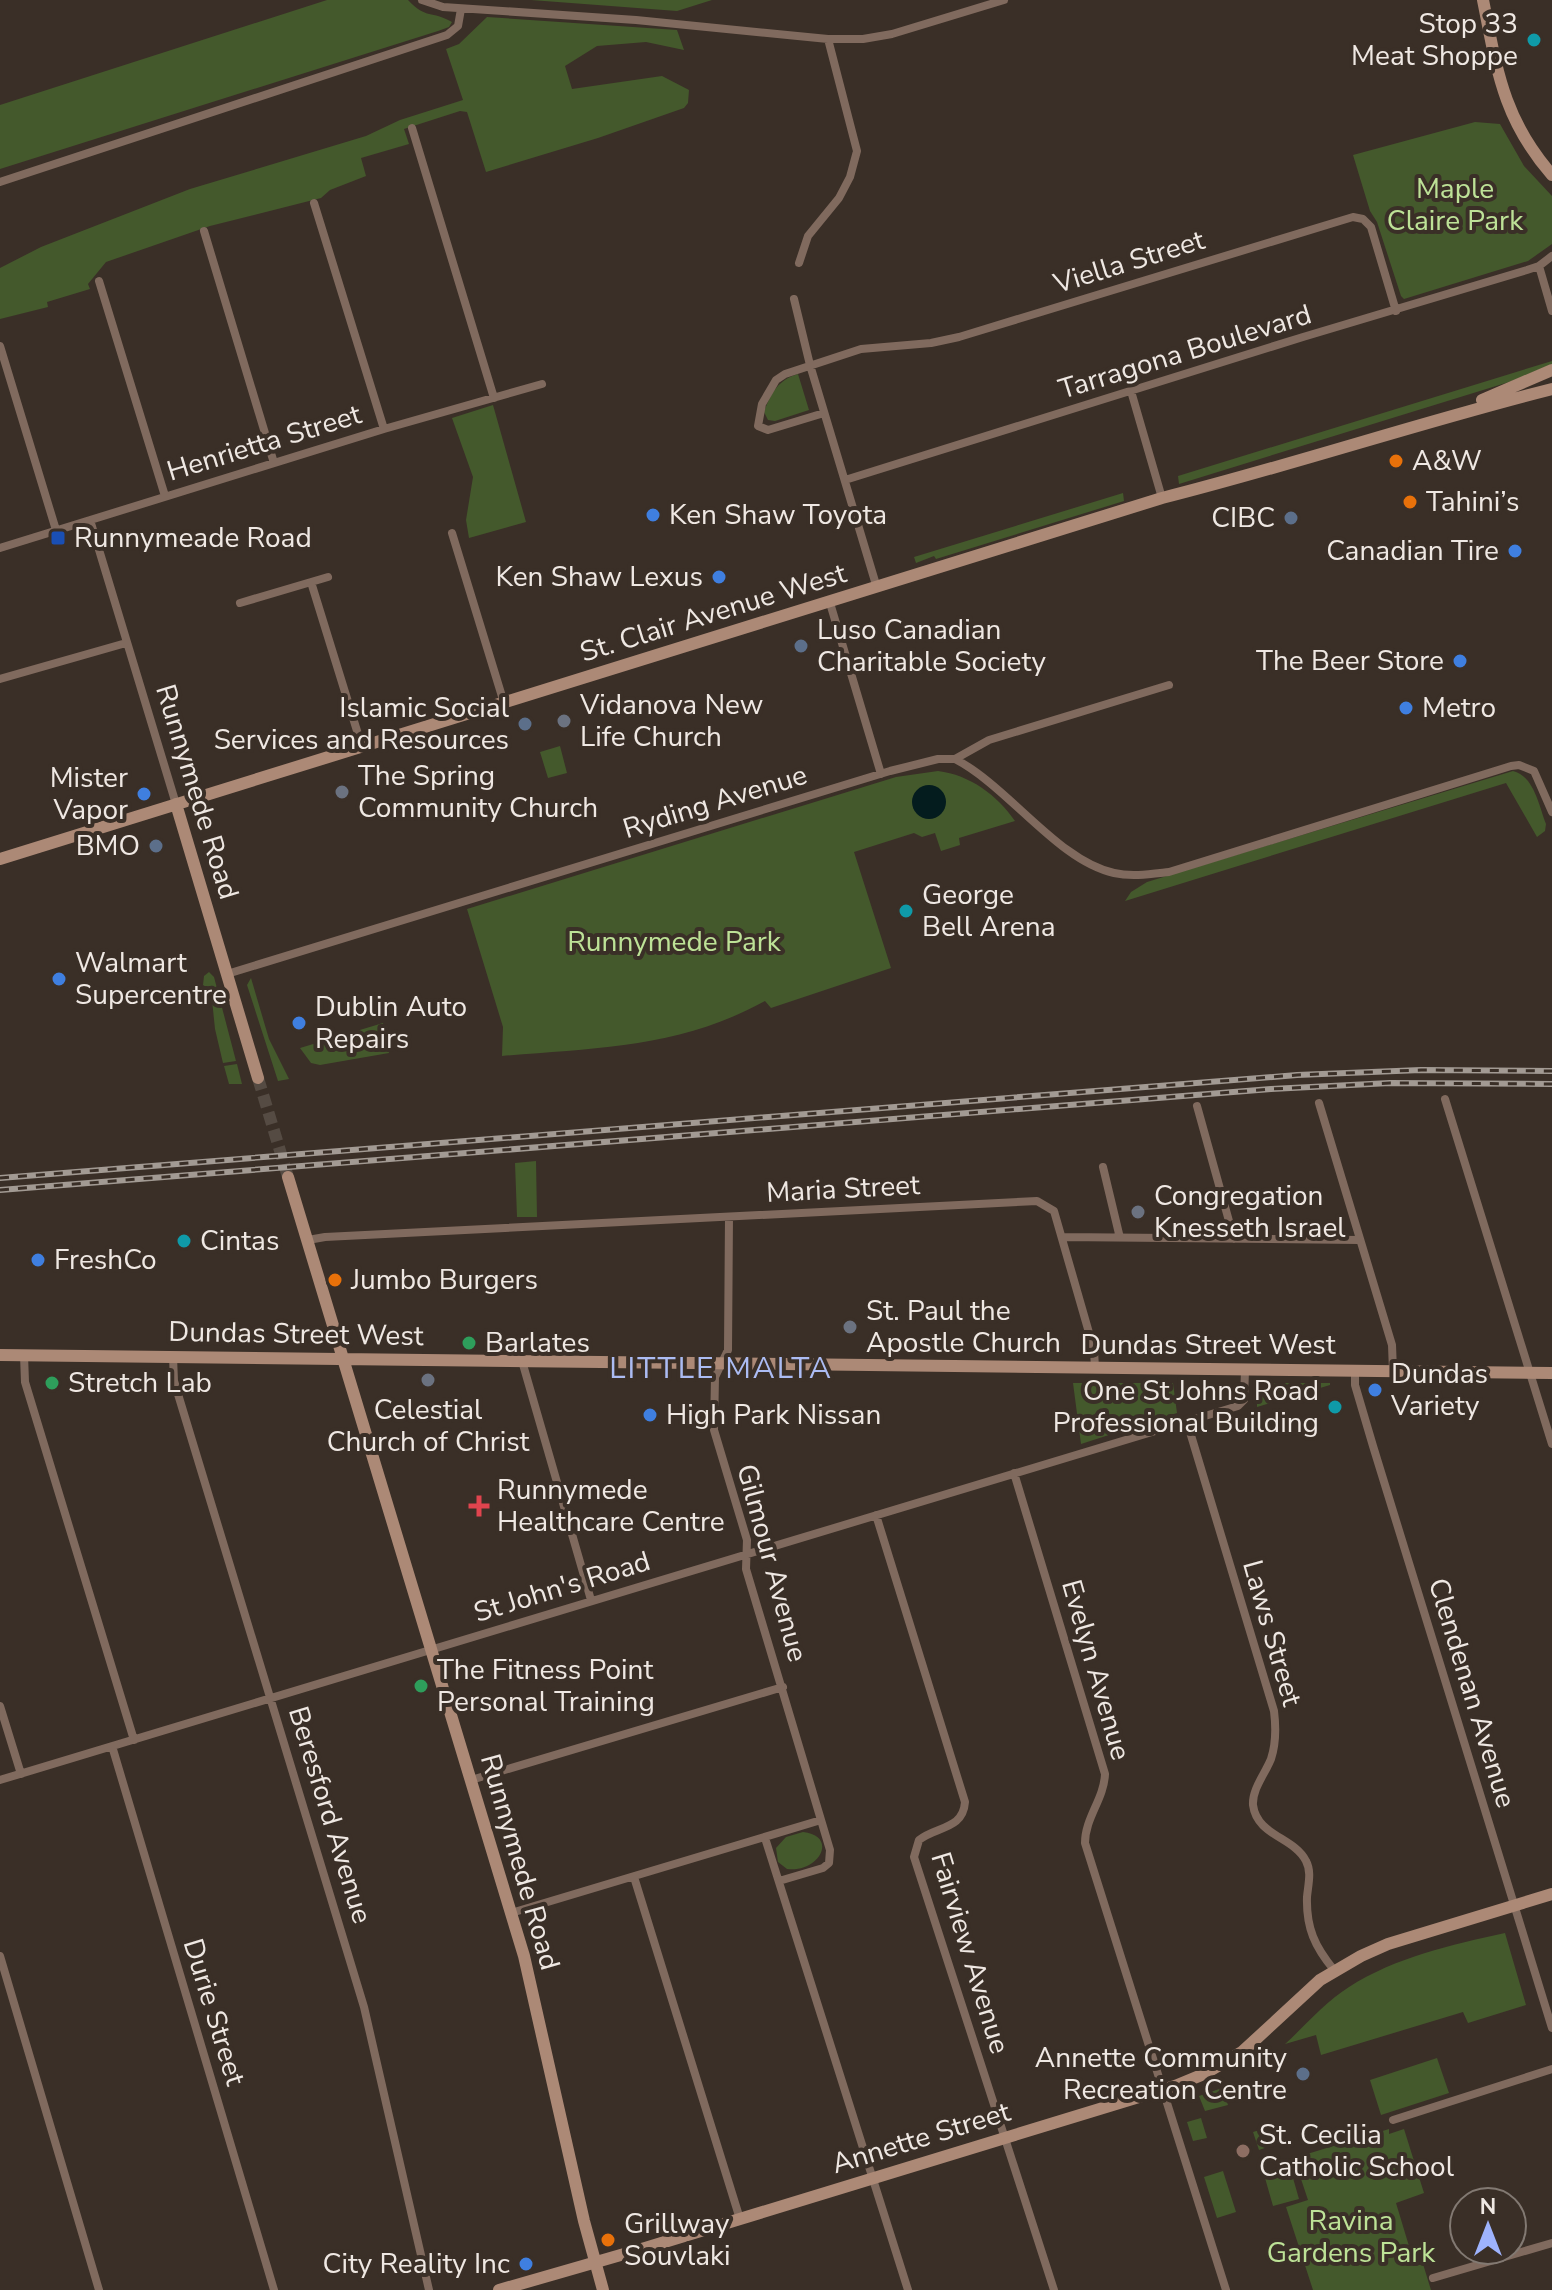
<svg xmlns="http://www.w3.org/2000/svg" width="1552" height="2290" font-family="'Nunito Sans',sans-serif">
<rect width="100%" height="100%" fill="#3a2f27"/>
<!-- green -->
<path fill="#44592c" d="M327,0H408C427,20 431,10 452,22L449,27L438,31L0,169V105Z
M531,0H712L677,11Z
M487,17L677,30L684,50L646,42L597,46L565,66L572,89L662,76L689,90L688,103L684,108L598,138L486,172L467,112L460,111L404,129L409,144L361,158L366,176L330,190L321,198L210,226L106,262L88,284L90,289L47,302L48,307L0,319V268L41,247L190,189L366,136L400,120L463,100L446,49L459,44Z
M1475,122L1500,124L1524,166L1552,196V244L1528,261L1404,299L1401,296L1377,222L1370,211L1353,155Z
M1552,361V364L1509,382L1179,484L1178,476Z
M798,374L809,410L775,421L768,420L764,412C771,393 778,380 798,374Z
M493,405L526,522L469,538L466,520L473,477L452,418Z
M1123,493L1124,501L936,559L934,556L916,563L914,557Z
M560,746L567,773L548,778L540,752Z
M938,771C970,775 997,795 1015,821L959,838L960,845L941,851L935,833L922,837L914,833L854,852L891,968L771,1008L765,1001C680,1048 596,1048 502,1056L503,1027L467,909L896,777Z
M1513,771C1534,776 1539,806 1546,824L1545,831L1537,837L1506,783L1125,901L1131,892L1147,882Z
M209,972L214,977L236,1061L223,1063L215,1029L211,990L203,985L204,976Z
M251,978L269,1039L289,1079L278,1081L247,985Z
M383,1023L389,1053L320,1065L311,1063L300,1048Z
M237,1064L242,1084H229L224,1066Z
M536,1161L537,1217H517L515,1163Z
M1073,1383H1173L1177,1413L1081,1444Z
M1261,1383H1330V1385L1257,1407V1386Z
M803,1832C839,1836 819,1873 787,1869L778,1862L776,1848L786,1837Z
M1505,1933L1526,2005L1468,2023L1463,2012L1321,2055L1316,2035L1285,2044C1305,2026 1325,2002 1349,1987C1396,1957 1451,1945 1505,1933Z
M1437,2058L1449,2093L1381,2115L1370,2080Z
M1222,2088L1228,2105L1205,2111L1199,2096Z
M1201,2118L1207,2138L1193,2141L1187,2122Z
M1279,2124L1285,2141L1259,2150L1253,2132Z
M1389,2129V2134L1404,2129L1424,2193L1396,2203L1415,2266L1423,2264L1431,2290H1313L1286,2207L1308,2200L1294,2158Z
M1223,2171L1236,2212L1217,2218L1204,2177Z
M1291,2171L1299,2199L1273,2206L1265,2178Z"/>
<!-- water -->
<path fill="#041c1e" d="M912 802a17 17 0 1 1 34 0a17 17 0 1 1-34 0Z"/>
<g fill="none" stroke-linecap="round" stroke-linejoin="round">
<!-- secondary-tunnel -->
<path stroke="#554b43" stroke-width="12" stroke-dasharray="12 6" stroke-linecap="butt" d="M258,1078L288,1177"/>
<!-- street -->
<path stroke="#806a5e" stroke-width="8" d="M422,0L443,7L636,20L828,39H863L892,34L1004,0
M412,128L494,398
M0,182L447,35L458,26L461,9
M314,203L384,429
M204,231L274,463
M799,263L808,236L839,198L850,177L857,151L828,39
M1539,266L1552,311
M99,281L165,496
M794,299L810,365L877,588
M0,346L56,530
M1131,391L1162,498
M824,413L768,430L758,426L762,404L776,380L785,374L861,349L931,343L959,337L1353,217L1363,219L1371,227L1396,311
M845,480L1303,337L1527,270L1539,266L1552,256
M90,520L176,804
M452,533L504,703
M0,548L384,429L542,384
M311,582L362,747
M240,603L328,577
M830,603L881,774
M0,679L126,643
M955,759C1009,787 1058,861 1114,873C1132,877 1151,874 1169,872L1511,766L1519,765L1534,771L1552,812
M227,974L890,771L938,759H955L989,740L1169,685
M1445,1099L1552,1444
M1319,1103L1392,1345L1393,1371
M1197,1106L1234,1239
M1103,1167L1120,1238
M729,1217L728,1350L715,1377L714,1430L747,1540L746,1569L830,1850L829,1863L823,1868L779,1881
M1062,1237L1359,1240
M308,1240L325,1237L1037,1201L1054,1211L1094,1350L1095,1368
M24,1355L25,1382L134,1740
M173,1357L174,1381L364,2007L429,2290
M522,1361L591,1600
M1355,1370V1385L1373,1446L1552,2028
M1187,1422L1274,1711C1276,1727 1276,1744 1271,1759C1265,1774 1252,1789 1253,1805C1257,1836 1294,1837 1306,1861C1312,1872 1308,1885 1307,1897C1306,1928 1315,1947 1334,1970
M1014,1473L1105,1774C1104,1799 1085,1818 1085,1843L1226,2290
M876,1515L965,1802C963,1830 936,1826 919,1840L914,1857L1054,2290
M0,1706L21,1774
M112,1746L274,2290
M0,1780L1238,1406L1244,1400L1245,1370
M471,1780L783,1687
M765,1838L908,2290
M634,1877L740,2219
M511,1913L821,1820
M0,1956L99,2290
M1393,2120L1552,2069
M1433,2278L1552,2243"/>
<!-- secondary -->
<path stroke="#ac8976" stroke-width="12" d="M1483,0C1497,70 1503,119 1552,175
M1482,400L1552,370
M176,804L258,1078
M0,859L1162,498C1293,465 1421,422 1552,389
M288,1177L524,1956L584,2221L603,2290
M0,1355L1552,1373
M499,2290L645,2248L1175,2086L1204,2074L1242,2052L1320,1980L1361,1956L1388,1944L1552,1894"/>
<!-- rail casing -->
<g stroke="#a29a93" stroke-width="6">
<path id="rail" d="M0,1178L1297,1075L1421,1070L1552,1071
M0,1190L1271,1089L1390,1083L1552,1084"/>
</g>
<!-- rail -->
<use href="#rail" stroke="#3a2f27" stroke-width="3" stroke-dasharray="9" stroke-linecap="butt"/>
</g>
<!-- markers -->
<g fill="#0f9aa8" stroke="#3a2f27" stroke-width="3">
<circle cx="1534" cy="40" r="8"/>
<circle cx="906" cy="911" r="8"/>
<circle cx="184" cy="1241" r="8"/>
<circle cx="1335" cy="1407" r="8"/>
</g>
<g fill="#e8710a" stroke="#3a2f27" stroke-width="3">
<circle cx="1396" cy="461" r="8"/>
<circle cx="1410" cy="502" r="8"/>
<circle cx="335" cy="1280" r="8"/>
<circle cx="608" cy="2240" r="8"/>
</g>
<g fill="#3f7fe0" stroke="#3a2f27" stroke-width="3">
<circle cx="653" cy="515" r="8"/>
<circle cx="1515" cy="551" r="8"/>
<circle cx="719" cy="577" r="8"/>
<circle cx="1460" cy="661" r="8"/>
<circle cx="1406" cy="708" r="8"/>
<circle cx="144" cy="794" r="8"/>
<circle cx="59" cy="979" r="8"/>
<circle cx="299" cy="1023" r="8"/>
<circle cx="38" cy="1260" r="8"/>
<circle cx="1375" cy="1390" r="8"/>
<circle cx="650" cy="1415" r="8"/>
<circle cx="526" cy="2264" r="8"/>
</g>
<g fill="#5c6f8a" stroke="#3a2f27" stroke-width="3">
<circle cx="1291" cy="518" r="8"/>
<circle cx="801" cy="646" r="8"/>
<circle cx="525" cy="724" r="8"/>
<circle cx="156" cy="846" r="8"/>
<circle cx="1303" cy="2074" r="8"/>
</g>
<rect fill="#1a4fb4" stroke="#3a2f27" stroke-width="3" x="50" y="530" width="16" height="16" rx="4"/>
<g fill="#6b7280" stroke="#3a2f27" stroke-width="3">
<circle cx="564" cy="721" r="8"/>
<circle cx="342" cy="792" r="8"/>
<circle cx="1138" cy="1212" r="8"/>
<circle cx="850" cy="1327" r="8"/>
<circle cx="428" cy="1380" r="8"/>
</g>
<g fill="#2e9e5b" stroke="#3a2f27" stroke-width="3">
<circle cx="469" cy="1343" r="8"/>
<circle cx="52" cy="1383" r="8"/>
<circle cx="421" cy="1686" r="8"/>
</g>
<path fill="#e0444e" stroke="#3a2f27" stroke-width="3" d="M475 1494h8v8h8v8h-8v8h-8v-8h-8v-8h8z"/>
<circle fill="#8d6e63" stroke="#3a2f27" stroke-width="3" cx="1243" cy="2151" r="8"/>
<g text-anchor="middle" dominant-baseline="central" stroke-width="8" stroke-linejoin="round" paint-order="stroke">
<!-- poi labels -->
<g font-size="28" fill="#efe8e3" stroke="#3a2f27" text-anchor="start">
<text x="1518" y="24" text-anchor="end">Stop 33<tspan x="1518" dy="32">Meat Shoppe</tspan></text>
<text x="1412" y="461">A&amp;W</text>
<text x="1426" y="502">Tahini’s</text>
<text x="669" y="515">Ken Shaw Toyota</text>
<text x="1275" y="518" text-anchor="end">CIBC</text>
<text x="74" y="538">Runnymeade Road</text>
<text x="1499" y="551" text-anchor="end">Canadian Tire</text>
<text x="703" y="577" text-anchor="end">Ken Shaw Lexus</text>
<text x="817" y="630">Luso Canadian<tspan x="817" dy="32">Charitable Society</tspan></text>
<text x="1444" y="661" text-anchor="end">The Beer Store</text>
<text x="580" y="705">Vidanova New<tspan x="580" dy="32">Life Church</tspan></text>
<text x="509" y="708" text-anchor="end">Islamic Social<tspan x="509" dy="32">Services and Resources</tspan></text>
<text x="1422" y="708">Metro</text>
<text x="358" y="776">The Spring<tspan x="358" dy="32">Community Church</tspan></text>
<text x="128" y="778" text-anchor="end">Mister<tspan x="128" dy="32">Vapor</tspan></text>
<text x="140" y="846" text-anchor="end">BMO</text>
<text x="922" y="895">George<tspan x="922" dy="32">Bell Arena</tspan></text>
<text x="75" y="963">Walmart<tspan x="75" dy="32">Supercentre</tspan></text>
<text x="315" y="1007">Dublin Auto<tspan x="315" dy="32">Repairs</tspan></text>
<text x="1154" y="1196">Congregation<tspan x="1154" dy="32">Knesseth Israel</tspan></text>
<text x="200" y="1241">Cintas</text>
<text x="54" y="1260">FreshCo</text>
<text x="351" y="1280">Jumbo Burgers</text>
<text x="866" y="1311">St. Paul the<tspan x="866" dy="32">Apostle Church</tspan></text>
<text x="485" y="1343">Barlates</text>
<text x="1391" y="1374">Dundas<tspan x="1391" dy="32">Variety</tspan></text>
<text x="68" y="1383">Stretch Lab</text>
<text x="1319" y="1391" text-anchor="end">One St Johns Road<tspan x="1319" dy="32">Professional Building</tspan></text>
<text x="428" y="1410" text-anchor="middle">Celestial<tspan x="428" dy="32">Church of Christ</tspan></text>
<text x="666" y="1415">High Park Nissan</text>
<text x="497" y="1490">Runnymede<tspan x="497" dy="32">Healthcare Centre</tspan></text>
<text x="437" y="1670">The Fitness Point<tspan x="437" dy="32">Personal Training</tspan></text>
<text x="1287" y="2058" text-anchor="end">Annette Community<tspan x="1287" dy="32">Recreation Centre</tspan></text>
<text x="1259" y="2135">St. Cecilia<tspan x="1259" dy="32">Catholic School</tspan></text>
<text x="624" y="2224">Grillway<tspan x="624" dy="32">Souvlaki</tspan></text>
<text x="510" y="2264" text-anchor="end">City Reality Inc</text>
</g>
<!-- park labels -->
<g font-size="28" fill="#bde297" stroke="#3a2f27">
<text x="1455" y="189">Maple<tspan x="1455" dy="32">Claire Park</tspan></text>
<text x="674" y="942">Runnymede Park</text>
<text x="1351" y="2221">Ravina<tspan x="1351" dy="32">Gardens Park</tspan></text>
</g>
<!-- street labels -->
<g font-size="28" fill="#efe8e3" stroke="#3a2f27">
<text transform="translate(1129 262) rotate(-17)">Viella Street</text>
<text transform="translate(1185 352) rotate(-17)">Tarragona Boulevard</text>
<text transform="translate(264 443) rotate(-17)">Henrietta Street</text>
<text transform="translate(713 613) rotate(-17)">St. Clair Avenue West</text>
<text transform="translate(197 792) rotate(73)">Runnymede Road</text>
<text transform="translate(715 802) rotate(-17)">Ryding Avenue</text>
<text transform="translate(843 1189) rotate(-3)">Maria Street</text>
<text transform="translate(296 1334) rotate(1)">Dundas Street West</text>
<text x="1208" y="1345">Dundas Street West</text>
<text transform="translate(772 1563) rotate(75)">Gilmour Avenue</text>
<text transform="translate(562 1587) rotate(-17)">St John's Road</text>
<text transform="translate(1272 1633) rotate(74)">Laws Street</text>
<text transform="translate(1096 1670) rotate(74)">Evelyn Avenue</text>
<text transform="translate(1472 1693) rotate(73)">Clendenan Avenue</text>
<text transform="translate(330 1815) rotate(73)">Beresford Avenue</text>
<text transform="translate(520 1862) rotate(74)">Runnymede Road</text>
<text transform="translate(970 1953) rotate(73)">Fairview Avenue</text>
<text transform="translate(214 2012) rotate(73)">Durie Street</text>
<text transform="translate(921 2138) rotate(-17)">Annette Street</text>
</g>
<!-- neighbourhood labels -->
<g font-size="30" letter-spacing="2" fill="#acbcf3" stroke="#3a2f27">
<text x="721" y="1368">LITTLE MALTA</text>
</g>
</g>
<!-- north arrow -->
<g transform="translate(1488 2226)"><circle r="38" fill="#3a2f27" stroke="#827972" stroke-width="2"/>
<path d="M0-6L14 30L0 20L-14 30Z" fill="#9eb3fd"/>
<text y="-12" font-size="22" font-weight="bold" text-anchor="middle" fill="#efe8e3">N</text>
</g>
</svg>
